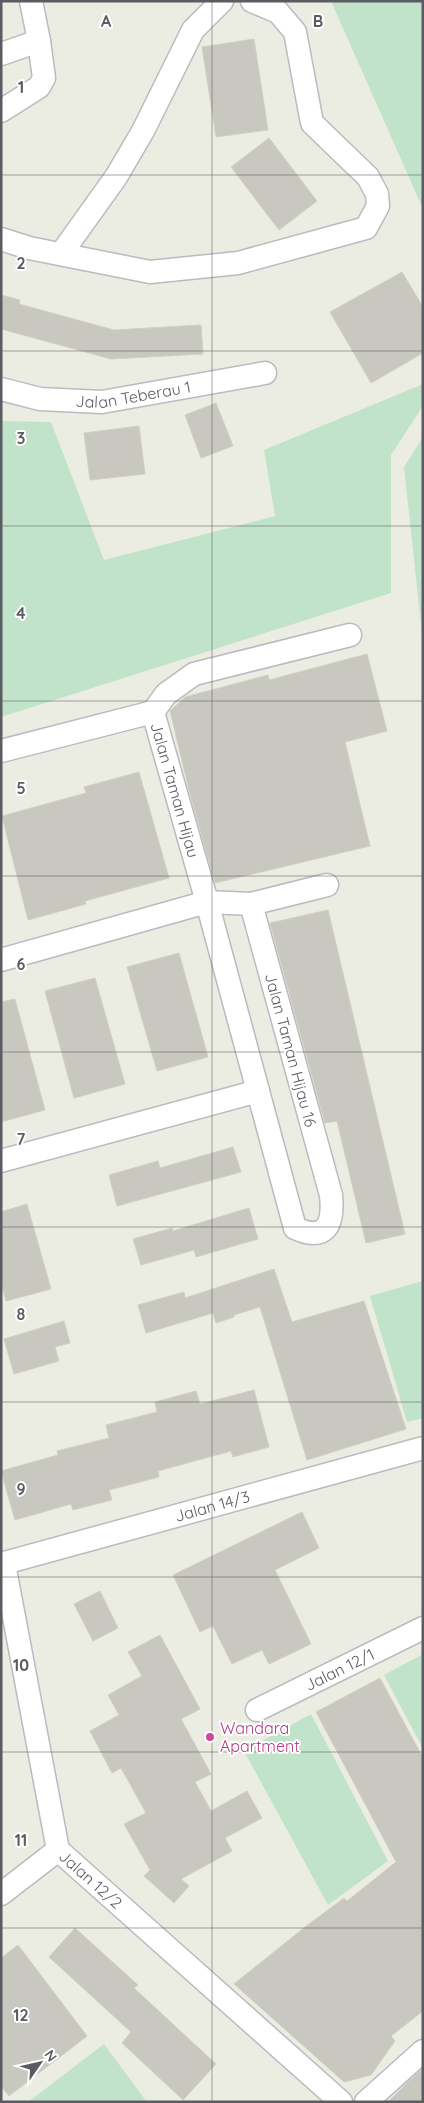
<svg xmlns="http://www.w3.org/2000/svg" width="424" height="2103" font-family="Quicksand,sans-serif">
<rect width="100%" height="100%" fill="#ecede2"/>
<!-- green -->
<path fill="#c0e3c9" d="M331,1H423V209Z
M423,384V406L391,455V593L1,717V421L51,422L104,560L275,516L264,450Z
M423,437V643L404,467Z
M423,1281V1418L407,1422L370,1296Z
M423,1654V1749L384,1675Z
M311,1714L388,1861L328,1905L244,1751Z
M104,2044L147,2102H28Z"/>
<!-- building -->
<path fill="#c8c7c0" stroke="#d1d0c1" d="M254,39L268,130L216,137L202,47Z
M269,138L317,201L279,230L231,167Z
M402,272L423,307V353L371,383L330,312Z
M1,295L20,300L19,304L114,330L201,325L203,354L111,359L1,329Z
M216,403L233,446L201,458L185,415Z
M139,426L145,474L90,480L84,433Z
M367,654L387,731L345,742L370,846L215,883L189,790L170,711L185,697L268,675L269,680Z
M139,772L169,878L85,901L86,904L28,920L2,816L86,793L84,787Z
M328,910L405,1234L366,1243L337,1121L325,1123L270,923Z
M179,953L208,1057L157,1071L127,967Z
M95,978L125,1084L74,1098L45,991Z
M15,999L45,1110L1,1122V1002Z
M233,1147L241,1172L117,1206L109,1175L158,1161L160,1168Z
M27,1204L51,1289L6,1301L1,1282V1212Z
M249,1208L258,1239L196,1257L194,1250L141,1265L133,1239L172,1228L173,1231Z
M274,1269L292,1322L364,1301L406,1429L307,1460L260,1307L234,1315V1317L216,1323L213,1313L146,1333L138,1305L184,1292L185,1298Z
M64,1321L70,1343L55,1347L59,1361L14,1374L4,1339Z
M254,1390L269,1447L233,1457L231,1451L158,1471L159,1477L109,1490L112,1500L73,1510L71,1504L15,1520L1,1471L58,1455L57,1451L109,1438L106,1425L157,1412L155,1402L196,1391L200,1404Z
M302,1512L319,1548L275,1570L311,1644L269,1664L262,1650L232,1664L213,1626L200,1632L173,1575Z
M100,1591L118,1628L93,1641L74,1604Z
M160,1635L200,1709L181,1719L211,1774L195,1782L211,1811L247,1791L262,1818L225,1838L232,1851L181,1879L189,1886L174,1903L144,1876L150,1870L124,1824L146,1813L121,1768L112,1773L90,1731L119,1715L108,1695L142,1676L128,1652Z
M380,1678L423,1758V2011L391,2036L395,2041L371,2075L344,2082L234,1984L305,1927L344,1898L347,1901L396,1862L316,1712Z
M75,1928L138,1985L134,1988L216,2064L183,2100L122,2043L131,2032L49,1957Z
M18,1945L87,2036L9,2096L1,2086V1958Z
M423,2069V2102H388L407,2083Z"/>
<g fill="none" stroke-linecap="round" stroke-linejoin="round">
<!-- minor casing -->
<g stroke="#babac0" stroke-width="25">
<g id="minor">
<path d="M1,54L39,41L31,1"/>
<path d="M1,111L39,87L44,78L39,41"/>
<path d="M1,239L29,248L150,272L238,263L366,228L378,206L377,194L368,177L312,123L295,32L278,12L252,1"/>
<path d="M61,254L116,177L143,131L193,30L222,1"/>
<path id="s1" d="M1,389L40,399L102,402L265,373"/>
<path id="s2" d="M153,712L207,902L295,1228C326,1242 334,1225 331,1195L251,904"/>
<path d="M153,712L166,694L194,674L350,635"/>
<path d="M1,751L153,712"/>
<path d="M1,960L207,902L251,904L327,885"/>
<path d="M1,1161L258,1091"/>
<path id="s3" d="M1,1564L423,1448"/>
<path id="s4" d="M4,1564L58,1850L341,2102"/>
<path id="s5" d="M257,1710L423,1628"/>
<path d="M1,1894L58,1850"/>
<path d="M366,2102L423,2051"/>
</g>
</g>
<!-- minor -->
<use href="#minor" stroke="#fff" stroke-width="22"/>
</g>
<!-- grid -->
<path fill="none" stroke="#5b5c62" stroke-width="1" stroke-opacity="0.55" d="M212,1V2102M1,175H423M1,351H423M1,526H423M1,701H423M1,876H423M1,1052H423M1,1227H423M1,1402H423M1,1577H423M1,1752H423M1,1928H423"/>
<!-- markers -->
<circle fill="#d1479c" stroke="#fff" stroke-width="2" cx="210" cy="1737" r="5"/>
<g text-anchor="middle" dominant-baseline="central" stroke-width="4" stroke-linejoin="round" paint-order="stroke">
<!-- street labels -->
<g font-size="16" fill="#5b5c62" stroke="#fff">
<text stroke="none"><textPath href="#s1" startOffset="134">Jalan Teberau 1</textPath></text>
<text stroke="none"><textPath href="#s2" startOffset="81">Jalan Taman Hijau</textPath></text>
<text transform="translate(291 1050) rotate(75)">Jalan Taman Hijau 16</text>
<text stroke="none"><textPath href="#s3" startOffset="219">Jalan 14/3</textPath></text>
<text stroke="none"><textPath href="#s5" startOffset="92">Jalan 12/1</textPath></text>
<text stroke="none"><textPath href="#s4" startOffset="335">Jalan 12/2</textPath></text>
</g>
<!-- hotel labels -->
<g font-size="16" fill="#b23c85" stroke="#fff" text-anchor="start">
<text x="220" y="1728">Wandara<tspan x="220" dy="18">Apartment</tspan></text>
</g>
</g>
<g font-size="16" text-anchor="middle" font-weight="bold" fill="#5b5c62" stroke="#fff" stroke-width="4" stroke-linejoin="round" paint-order="stroke">
<text x="106" y="27">A</text>
<text x="318" y="27">B</text>
<text x="21" y="93">1</text>
<text x="21" y="269">2</text>
<text x="21" y="444">3</text>
<text x="21" y="619">4</text>
<text x="21" y="794">5</text>
<text x="21" y="970">6</text>
<text x="21" y="1145">7</text>
<text x="21" y="1320">8</text>
<text x="21" y="1495">9</text>
<text x="21" y="1671">10</text>
<text x="21" y="1846">11</text>
<text x="21" y="2021">12</text>
</g>
<!-- border -->
<rect width="424" height="2103" fill="none" stroke="#5b5c62" stroke-width="5"/>
<!-- north arrow -->
<g transform="translate(40 2063) rotate(56)" stroke="#ffffff" stroke-width="4" paint-order="stroke">
<path d="M0-4L9 19L0 12L-9 19Z" fill="#5b5c62"/>
<text y="-8" font-size="14" font-weight="bold" text-anchor="middle" fill="#5b5c62">N</text>
</g>
</svg>
